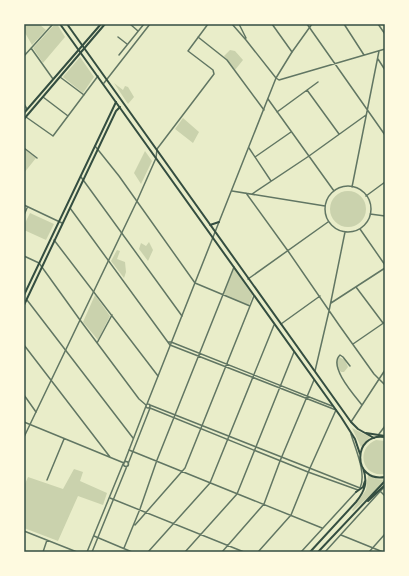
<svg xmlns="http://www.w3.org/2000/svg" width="409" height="576" font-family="Bitter,serif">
<rect width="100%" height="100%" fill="#e9edc9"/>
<!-- green -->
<path fill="#cad2ad" d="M24,24H39L46,30L32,45L24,31Z
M55,24H57L65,37L43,63L33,48Z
M230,50L235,51L243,60L235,70L224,56Z
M80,57L94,77L83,93L63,77Z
M114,83L123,90L125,86L128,87L134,97L128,104Z
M183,118L199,132L193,143L175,129Z
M24,149L36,158L24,173Z
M145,151L152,161L141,184L134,173Z
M330 209a18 18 0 1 1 36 0a18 18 0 1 1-36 0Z
M30,213L54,224L46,240L24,230V225Z
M149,242L153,250L148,261L139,249L141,243L146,246Z
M117,250L120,251L117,259L125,262L126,272L124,278L111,261Z
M234,267L253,294L249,305L223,295Z
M95,295L110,316L98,340L83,322Z
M339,357L345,360L348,367L344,372H341C336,367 335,362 339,357Z
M352,428L370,437L361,447Z
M376,440L385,441L384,474C362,477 355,449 376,440Z
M74,469L83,472L80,481L107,493L103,505L78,496L58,541L24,528V486L28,477L63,489Z
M368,475L376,479L385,480L375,491L353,511L352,510L366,490Z"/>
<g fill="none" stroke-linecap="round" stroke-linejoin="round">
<!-- minor -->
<path stroke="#617663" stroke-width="1.5" d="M130,24L138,31
M232,24L246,40L276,78L279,80L385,49
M239,24L246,38
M272,24L292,52
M307,24L385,135
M344,24L364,55
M378,24L385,34
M118,37L127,44
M198,37L227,60L264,110
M31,48L53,79
M119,55L144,24
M24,56L53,24
M378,59L385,70
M60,77L84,95
M104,83L150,24
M307,90L339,134
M43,97L68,116
M268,99L334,191
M24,104L27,109
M277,112L318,82
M26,117L53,136L98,76
M95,146L119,176L195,283L250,306
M24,148L37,158
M249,148L271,181
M157,149L214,74L213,70L188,51L208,24
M255,157L291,132
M81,177L182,316
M325 209a23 23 0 1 1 46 0a23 23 0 1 1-46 0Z
M352,187L379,51
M232,191L325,206
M246,193L288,251L339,325L374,374L385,385
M252,194L309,156L366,115
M366,196L385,182
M24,205L62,223
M70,208L170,345L336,410L310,468L291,515L258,552
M370,214L385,216
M24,215L27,208
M360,229L385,265
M54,240L158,376
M24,256L39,263L80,320L139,399L146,405
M248,279L328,222
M356,287L383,323
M27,300L133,438
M331,303L385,268
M281,324L320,296
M168,342H171L332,406
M97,343L112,315
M353,344L385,322
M24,345L110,457
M350,366L343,357L340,355C328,366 354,395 362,405
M315,371L329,311L345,232
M24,395L36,412
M24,422L124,463
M351,422L385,370
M379,434L385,426
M129,450L322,528
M47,480L64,439
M110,498L244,552
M135,525L185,468L254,296
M24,531L77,552
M94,536L132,552
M124,548L140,509L157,460L234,267
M43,552L47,540
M148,552L210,483L274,325
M185,552L237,494L294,352
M222,552L264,504L280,461L314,380
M369,552L385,534"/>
<!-- tertiary -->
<path stroke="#617663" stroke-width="1.5" d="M146 406a2 2 0 1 1 4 0a2 2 0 1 1-4 0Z
M147,404L276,78L292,52L312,24
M150,405L360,488
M351,434C355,448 367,474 360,488
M24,437L137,201L156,158L157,149
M123.5 464a2.5 2.5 0 1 1 5 0a2.5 2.5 0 1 1-5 0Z
M124,463L146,406
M128,464L150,408L308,472L358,490
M381,492L385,496
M341,535L383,552
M87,552L123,464
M92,552L127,466
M301,552L356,492
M325,552L385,486"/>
<!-- secondary -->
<path stroke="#344e41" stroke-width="2" d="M24,113L101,24
M24,119L105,24
M24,295L116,102
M24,305L116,111L120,107"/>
<!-- primary -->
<path stroke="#344e41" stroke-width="2" d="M60,24L341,417L355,439L360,454
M67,24L351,422L358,429L374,438
M210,225L219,222
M366,433L385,436
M385,437C352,432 352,483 385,477
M356,492L363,487L365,481
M368,501L385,485
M310,552L356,502C365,491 368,482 363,468
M318,552L385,481"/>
</g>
<!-- border -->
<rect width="409" height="576" fill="none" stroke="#fefae0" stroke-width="50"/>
<rect x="25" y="25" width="359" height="526" fill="none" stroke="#344e41" stroke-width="1.5"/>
</svg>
